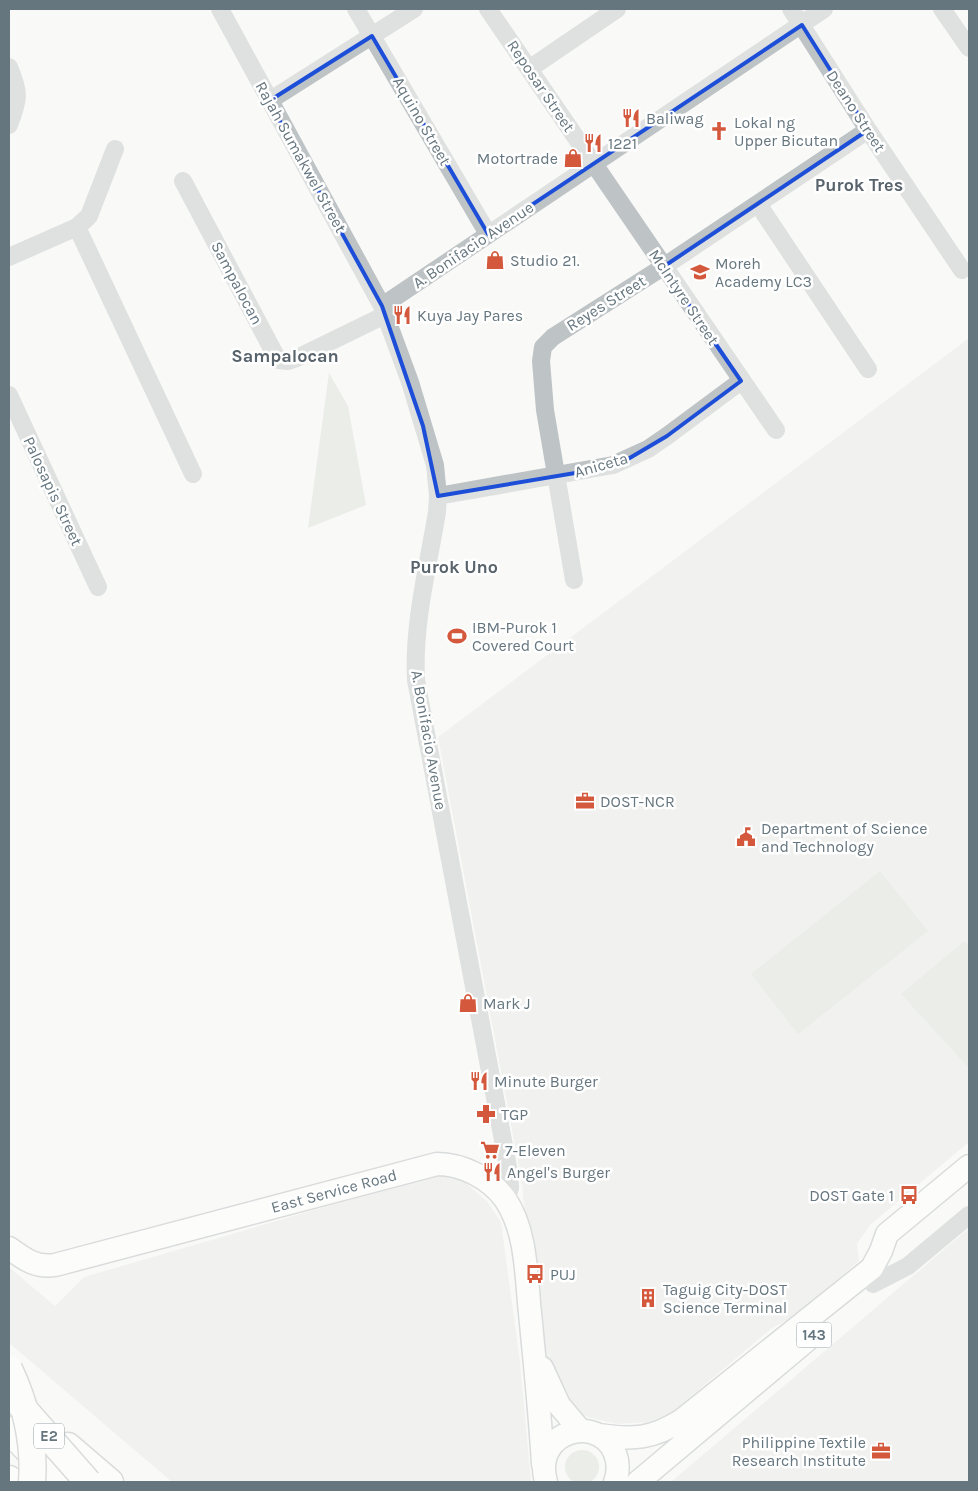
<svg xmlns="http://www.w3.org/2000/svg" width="978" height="1491" font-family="Karla,sans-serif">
<rect width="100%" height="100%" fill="#f9f9f7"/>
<!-- built -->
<path fill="#e7e8e7" d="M969,338V1142L870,1225L857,1244L859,1261L796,1315L772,1328L670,1414L648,1422L618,1424L590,1418L571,1409L547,1366L529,1261L522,1183L438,737Z
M435,1175H447L461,1179L487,1201L501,1222L520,1362L531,1482H172L9,1343V1267L55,1306L84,1277Z
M969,1228V1482H671Z"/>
<!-- green -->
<path fill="#d9ddd6" d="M329,373L348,406L366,505L308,528Z
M880,871L928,931L798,1034L751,974Z
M963,942L969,944V1068L901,994Z
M565 1467a17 17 0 1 1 34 0a17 17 0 1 1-34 0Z"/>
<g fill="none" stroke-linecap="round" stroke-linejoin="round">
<!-- major casing -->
<g stroke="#b2b8bb" stroke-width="25">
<path id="major" d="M9,1248C24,1259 36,1268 55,1265L437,1164C462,1164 490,1178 505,1199C527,1231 526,1276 530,1313C535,1364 540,1414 543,1464
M542,1368L559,1405L580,1430
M599,1435C633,1440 652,1439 682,1420L872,1268L881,1251L887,1234L969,1166
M546,1482C531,1428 606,1411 617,1460C618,1467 618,1475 615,1482
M638,1482L813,1335"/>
</g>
<!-- highway casing -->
<g stroke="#b4b8bb" stroke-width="29">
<path id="highway" d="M9,1430L58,1482
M68,1446L110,1482
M9,1479L11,1482"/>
</g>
<!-- minor -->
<path stroke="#bec3c6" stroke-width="18" d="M220,9L382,306L410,382L435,465L438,496L437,512C428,567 413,624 416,680L509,1172L510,1188L506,1200
M356,9L488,234
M488,9L776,430
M791,9L868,130L962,270
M942,9L969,48
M9,67C20,93 19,99 9,125
M529,69L617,9
M269,101L414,9
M183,181L278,360L288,361L297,358L385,315
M758,204L868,369
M77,227L193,474
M9,257L77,227L89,216L115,149
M382,306L824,9
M9,395L98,587
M438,496L613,465L648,449L667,436L741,381
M574,580L545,410L541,361L543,347L553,337L663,267L868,130
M873,1284L908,1266L969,1215"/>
<!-- major -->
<use href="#major" stroke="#fff" stroke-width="22"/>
<!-- highway -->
<use href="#highway" stroke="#fff" stroke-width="26"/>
<!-- highway-bridge casing -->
<g stroke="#b4b8bb" stroke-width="29" stroke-linecap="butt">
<path id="highway-bridge" d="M9,1369C26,1405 35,1442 32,1482
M9,1392L88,1482"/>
</g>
<!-- highway-bridge -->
<use href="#highway-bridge" stroke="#fff" stroke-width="26"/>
</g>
<!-- marked area -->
<path d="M0 0H978V1491H0ZM802,25L868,130L663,267L741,381L667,436L628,459L599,469L438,496L423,426L382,306L269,101L372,36L488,234Z" fill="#f9f9f7" fill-opacity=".55" fill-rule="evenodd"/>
<path fill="none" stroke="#1d4ed8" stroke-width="4" stroke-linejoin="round" d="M802,25L868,130L663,267L741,381L667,436L628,459L599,469L438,496L423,426L382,306L269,101L372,36L488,234Z"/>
<!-- icons -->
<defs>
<g id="restaurant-bare" transform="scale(1.5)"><path d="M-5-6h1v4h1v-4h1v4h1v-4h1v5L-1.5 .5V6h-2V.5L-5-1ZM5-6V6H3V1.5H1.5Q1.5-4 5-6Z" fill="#d4593c" stroke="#fff" stroke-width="2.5" paint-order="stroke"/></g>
<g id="church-bare" transform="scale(1.5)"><path d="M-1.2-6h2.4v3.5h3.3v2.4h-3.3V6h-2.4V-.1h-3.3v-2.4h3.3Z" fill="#d4593c" stroke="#fff" stroke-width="2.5" paint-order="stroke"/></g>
<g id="shop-bare" transform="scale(1.5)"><path d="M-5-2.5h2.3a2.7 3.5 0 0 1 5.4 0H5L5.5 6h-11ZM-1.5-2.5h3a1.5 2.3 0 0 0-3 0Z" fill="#d4593c" stroke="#fff" stroke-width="2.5" paint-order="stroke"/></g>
<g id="school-bare" transform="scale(1.5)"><path d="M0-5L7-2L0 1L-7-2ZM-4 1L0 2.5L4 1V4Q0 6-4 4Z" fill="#d4593c" stroke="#fff" stroke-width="2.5" paint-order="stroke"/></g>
<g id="stadium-bare" transform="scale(1.5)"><path d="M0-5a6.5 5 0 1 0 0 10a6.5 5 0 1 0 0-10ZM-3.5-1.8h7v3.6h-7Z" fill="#d4593c" stroke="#fff" stroke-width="2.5" paint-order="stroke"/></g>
<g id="office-bare" transform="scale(1.5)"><path d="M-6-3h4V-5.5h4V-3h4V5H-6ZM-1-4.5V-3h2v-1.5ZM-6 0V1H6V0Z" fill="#d4593c" stroke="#fff" stroke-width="2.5" paint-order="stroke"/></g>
<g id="civic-bare" transform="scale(1.5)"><path d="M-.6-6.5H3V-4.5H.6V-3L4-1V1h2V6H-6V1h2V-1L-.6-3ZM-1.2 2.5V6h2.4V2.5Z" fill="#d4593c" stroke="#fff" stroke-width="2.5" paint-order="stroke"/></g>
<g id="pharmacy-bare" transform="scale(1.5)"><path d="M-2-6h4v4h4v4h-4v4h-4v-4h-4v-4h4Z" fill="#d4593c" stroke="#fff" stroke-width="2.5" paint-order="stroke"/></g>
<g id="supermarket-bare" transform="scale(1.5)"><path d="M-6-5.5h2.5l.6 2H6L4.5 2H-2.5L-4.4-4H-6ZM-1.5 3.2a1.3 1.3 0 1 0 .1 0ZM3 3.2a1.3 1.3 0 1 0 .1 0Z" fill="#d4593c" stroke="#fff" stroke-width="2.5" paint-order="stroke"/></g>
<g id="bus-bare" transform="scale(1.5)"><path d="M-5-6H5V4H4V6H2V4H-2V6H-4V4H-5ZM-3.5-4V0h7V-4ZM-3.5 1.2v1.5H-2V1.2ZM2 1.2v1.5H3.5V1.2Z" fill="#d4593c" stroke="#fff" stroke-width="2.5" paint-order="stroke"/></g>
<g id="building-bare" transform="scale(1.5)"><path d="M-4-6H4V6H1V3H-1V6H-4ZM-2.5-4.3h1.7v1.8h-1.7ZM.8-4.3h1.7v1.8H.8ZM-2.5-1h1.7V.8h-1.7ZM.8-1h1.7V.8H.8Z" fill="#d4593c" stroke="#fff" stroke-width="2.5" paint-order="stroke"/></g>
</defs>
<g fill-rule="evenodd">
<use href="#restaurant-bare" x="631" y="118"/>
<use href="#church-bare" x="719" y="131"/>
<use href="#restaurant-bare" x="593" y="143"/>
<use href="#shop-bare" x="573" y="158"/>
<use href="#shop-bare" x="495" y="260"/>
<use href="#school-bare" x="700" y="272"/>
<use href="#restaurant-bare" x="402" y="315"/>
<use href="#stadium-bare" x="457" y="636"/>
<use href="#office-bare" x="585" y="801"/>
<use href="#civic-bare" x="746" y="837"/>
<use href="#shop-bare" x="468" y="1003"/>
<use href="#restaurant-bare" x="479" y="1081"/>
<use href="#pharmacy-bare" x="486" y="1114"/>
<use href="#supermarket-bare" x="490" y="1150"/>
<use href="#restaurant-bare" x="492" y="1172"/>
<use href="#bus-bare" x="909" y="1195"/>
<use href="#bus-bare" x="535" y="1274"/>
<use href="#building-bare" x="648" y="1298"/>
<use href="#office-bare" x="881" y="1451"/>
</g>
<g text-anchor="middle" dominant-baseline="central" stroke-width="5" stroke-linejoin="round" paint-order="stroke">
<!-- shield labels -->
<g fill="#fff" stroke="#949fa5" stroke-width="1">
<rect x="796.5" y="1322.5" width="35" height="25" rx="4"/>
<rect x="34" y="1423.5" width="30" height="25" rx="4"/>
</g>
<g font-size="15" font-weight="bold" fill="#66767f">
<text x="814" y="1335">143</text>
<text x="49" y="1436">E2</text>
</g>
<!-- street labels -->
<g font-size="16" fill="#66767f" stroke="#fff">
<text transform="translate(541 86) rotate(56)">Reposar Street</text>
<text transform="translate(856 111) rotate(57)">Deano Street</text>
<text transform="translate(422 121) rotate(60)">Aquino Street</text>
<text transform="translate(301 157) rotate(61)">Rajah Sumakwel Street</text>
<text transform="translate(473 245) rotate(-34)">A. Bonifacio Avenue</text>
<text transform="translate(237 283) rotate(62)">Sampalocan</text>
<text transform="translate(684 297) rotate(56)">McIntyre Street</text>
<text transform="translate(606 303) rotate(-32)">Reyes Street</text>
<text transform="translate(601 465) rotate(-16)">Aniceta</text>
<text transform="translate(53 491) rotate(65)">Palosapis Street</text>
<text transform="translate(429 740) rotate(80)">A. Bonifacio Avenue</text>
<text transform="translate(334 1191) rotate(-15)">East Service Road</text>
</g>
<!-- poi labels -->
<g font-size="16" fill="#66767f" stroke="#fff" text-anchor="start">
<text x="646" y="118">Baliwag</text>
<text x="734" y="122">Lokal ng<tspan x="734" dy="18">Upper Bicutan</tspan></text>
<text x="608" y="143">1221</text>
<text x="558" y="158" text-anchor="end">Motortrade</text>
<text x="510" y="260">Studio 21.</text>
<text x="715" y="263">Moreh<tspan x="715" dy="18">Academy LC3</tspan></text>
<text x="417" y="315">Kuya Jay Pares</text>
<text x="472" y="627">IBM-Purok 1<tspan x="472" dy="18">Covered Court</tspan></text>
<text x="600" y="801">DOST-NCR</text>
<text x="761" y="828">Department of Science<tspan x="761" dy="18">and Technology</tspan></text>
<text x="483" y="1003">Mark J</text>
<text x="494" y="1081">Minute Burger</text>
<text x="501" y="1114">TGP</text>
<text x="505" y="1150">7-Eleven</text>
<text x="507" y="1172">Angel's Burger</text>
<text x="894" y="1195" text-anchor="end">DOST Gate 1</text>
<text x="550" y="1274">PUJ</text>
<text x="663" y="1289">Taguig City-DOST<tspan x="663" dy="18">Science Terminal</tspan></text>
<text x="866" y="1442" text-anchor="end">Philippine Textile<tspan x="866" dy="18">Research Institute</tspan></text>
</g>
<!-- neighbourhood labels -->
<g font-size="18" font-weight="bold" fill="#58636b" stroke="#fff">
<text x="859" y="185">Purok Tres</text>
<text x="285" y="356">Sampalocan</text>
<text x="454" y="567">Purok Uno</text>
</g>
</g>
<!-- border -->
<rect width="978" height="1491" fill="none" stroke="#66767f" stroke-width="20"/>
</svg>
